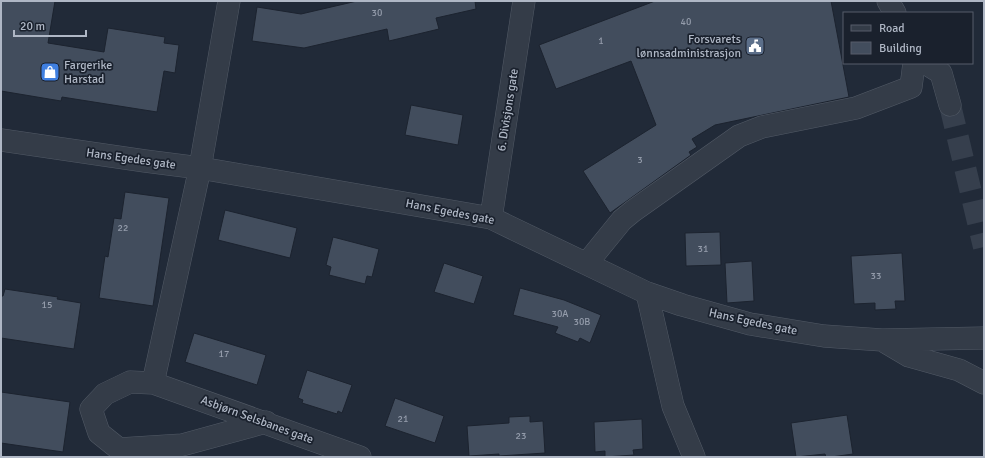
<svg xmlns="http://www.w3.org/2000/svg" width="985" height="458" font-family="Signika,sans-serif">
<rect width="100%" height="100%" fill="#212a38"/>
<!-- building -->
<path fill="#424d5d" stroke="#1c232f" d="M1,1H55L48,43L104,52L108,28L165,37L164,43L179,45L175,73L164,71L157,112L62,97L61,101L1,91Z
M357,1H475L476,9L436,18L439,29L389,41L387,29L304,48L252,41L257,7L301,14Z
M655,1H831L849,97L715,125L692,139L697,147L689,152L691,155L610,213L583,171L656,125L631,61L556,89L539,45Z
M411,105L463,115L458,145L405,135Z
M125,192L169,198L153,306L99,298L105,256L108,257L114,218L121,219Z
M225,210L297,228L290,258L218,240Z
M720,232L721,265L686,266L685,233Z
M333,237L379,249L372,277L367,276L365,284L329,275L331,267L326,265Z
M902,253L905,301H895L896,309L875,310V303L854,304L851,256Z
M752,261L754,301L727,303L725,263Z
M444,263L483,276L474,304L434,292Z
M520,288L564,300L601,315L590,343L580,338L578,342L555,333L558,327L513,315Z
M5,289L58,297L57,299L81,303L74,349L1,338V296H3Z
M194,333L266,355L257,385L185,362Z
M307,370L352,385L342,413L338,411L337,414L302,403L303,400L298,398Z
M1,392L70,402L63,452L1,443Z
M395,398L444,416L435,443L385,426Z
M847,415L853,454L831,457H826L825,454L796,457L791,423Z
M530,416V422L543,421L545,453L499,456V454L469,456L467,426L509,423V417Z
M642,419L643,449L633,450L634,455L605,457V451L595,452L594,422Z"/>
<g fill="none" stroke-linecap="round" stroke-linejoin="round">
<!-- minor-tunnel -->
<path stroke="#363f4d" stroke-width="22" stroke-dasharray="22 11" stroke-linecap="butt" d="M950,105L984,247"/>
<!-- minor casing -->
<g stroke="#525a66" stroke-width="23">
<path id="minor" d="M888,1L895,13
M925,63L941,73L950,105
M1,140L145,161L200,168L491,218L647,293L682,305L750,324L824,336L882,340L984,338
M491,218L524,1
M587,263L622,220L633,211L739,136L762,127L856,108L911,87L914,63
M647,293L673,406L694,457
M882,340L909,356L959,370L984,383
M153,383L200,168L229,1
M266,422L182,445L119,449L99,433L91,409L105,394L130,382L153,383L360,457"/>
</g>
<!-- minor -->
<use href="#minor" stroke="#343c48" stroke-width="22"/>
</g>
<!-- icons -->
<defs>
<g id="civic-square" transform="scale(1)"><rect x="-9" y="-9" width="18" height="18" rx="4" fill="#5c6f8a" stroke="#1a212d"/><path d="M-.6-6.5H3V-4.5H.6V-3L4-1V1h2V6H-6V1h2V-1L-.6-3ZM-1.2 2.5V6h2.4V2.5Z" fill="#fff"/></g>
<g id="shop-square" transform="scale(1)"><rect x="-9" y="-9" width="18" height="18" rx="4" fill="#3f7fe0" stroke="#1a212d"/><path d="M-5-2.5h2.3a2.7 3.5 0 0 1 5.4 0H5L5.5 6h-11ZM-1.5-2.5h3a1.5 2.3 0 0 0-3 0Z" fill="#fff"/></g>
</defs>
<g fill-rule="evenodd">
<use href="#civic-square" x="755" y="46"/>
<use href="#shop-square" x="50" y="72"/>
</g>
<g text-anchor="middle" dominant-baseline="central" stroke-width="3.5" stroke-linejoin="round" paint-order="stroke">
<!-- number labels -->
<g font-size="10" fill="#949cab">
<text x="377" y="13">30</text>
<text x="686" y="22">40</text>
<text x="601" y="41">1</text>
<text x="640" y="160">3</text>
<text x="123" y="228">22</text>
<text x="703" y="249">31</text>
<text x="876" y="276">33</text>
<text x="47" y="305">15</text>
<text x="560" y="314">30A</text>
<text x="582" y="322">30B</text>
<text x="224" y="354">17</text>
<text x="403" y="419">21</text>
<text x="521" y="436">23</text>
</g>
<!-- poi labels -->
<g font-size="12" fill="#afb7c5" stroke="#1a212d" text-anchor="end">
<text x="741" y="39">Forsvarets<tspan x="741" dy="14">lønnsadministrasjon</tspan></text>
<text x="64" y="65" text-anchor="start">Fargerike<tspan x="64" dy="14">Harstad</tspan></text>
</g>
<!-- street labels -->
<g font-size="12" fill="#afb7c5" stroke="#1a212d">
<text transform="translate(508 110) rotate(-81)">6. Divisjons gate</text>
<text transform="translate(131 159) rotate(8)">Hans Egedes gate</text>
<text transform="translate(450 212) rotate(11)">Hans Egedes gate</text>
<text transform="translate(753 322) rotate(12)">Hans Egedes gate</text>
<text transform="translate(257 420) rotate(20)">Asbjørn Selsbanes gate</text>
</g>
</g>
<!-- border -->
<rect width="985" height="458" fill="none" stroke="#afb7c5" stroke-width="4"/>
<!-- legend -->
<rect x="843" y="12" width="130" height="52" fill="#1a212d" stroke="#565d6a"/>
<rect x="851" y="25" width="20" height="6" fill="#343c48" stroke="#565d6a"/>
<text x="879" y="32" font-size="12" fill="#afb7c5">Road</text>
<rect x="851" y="42" width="20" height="12" fill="#424d5d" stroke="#565d6a"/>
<text x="879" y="52" font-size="12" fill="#afb7c5">Building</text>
<!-- scale -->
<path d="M14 30v6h72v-6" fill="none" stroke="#afb7c5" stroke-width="2"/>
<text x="20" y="30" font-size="12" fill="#afb7c5" stroke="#1a212d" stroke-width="3" paint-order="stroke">20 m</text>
</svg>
